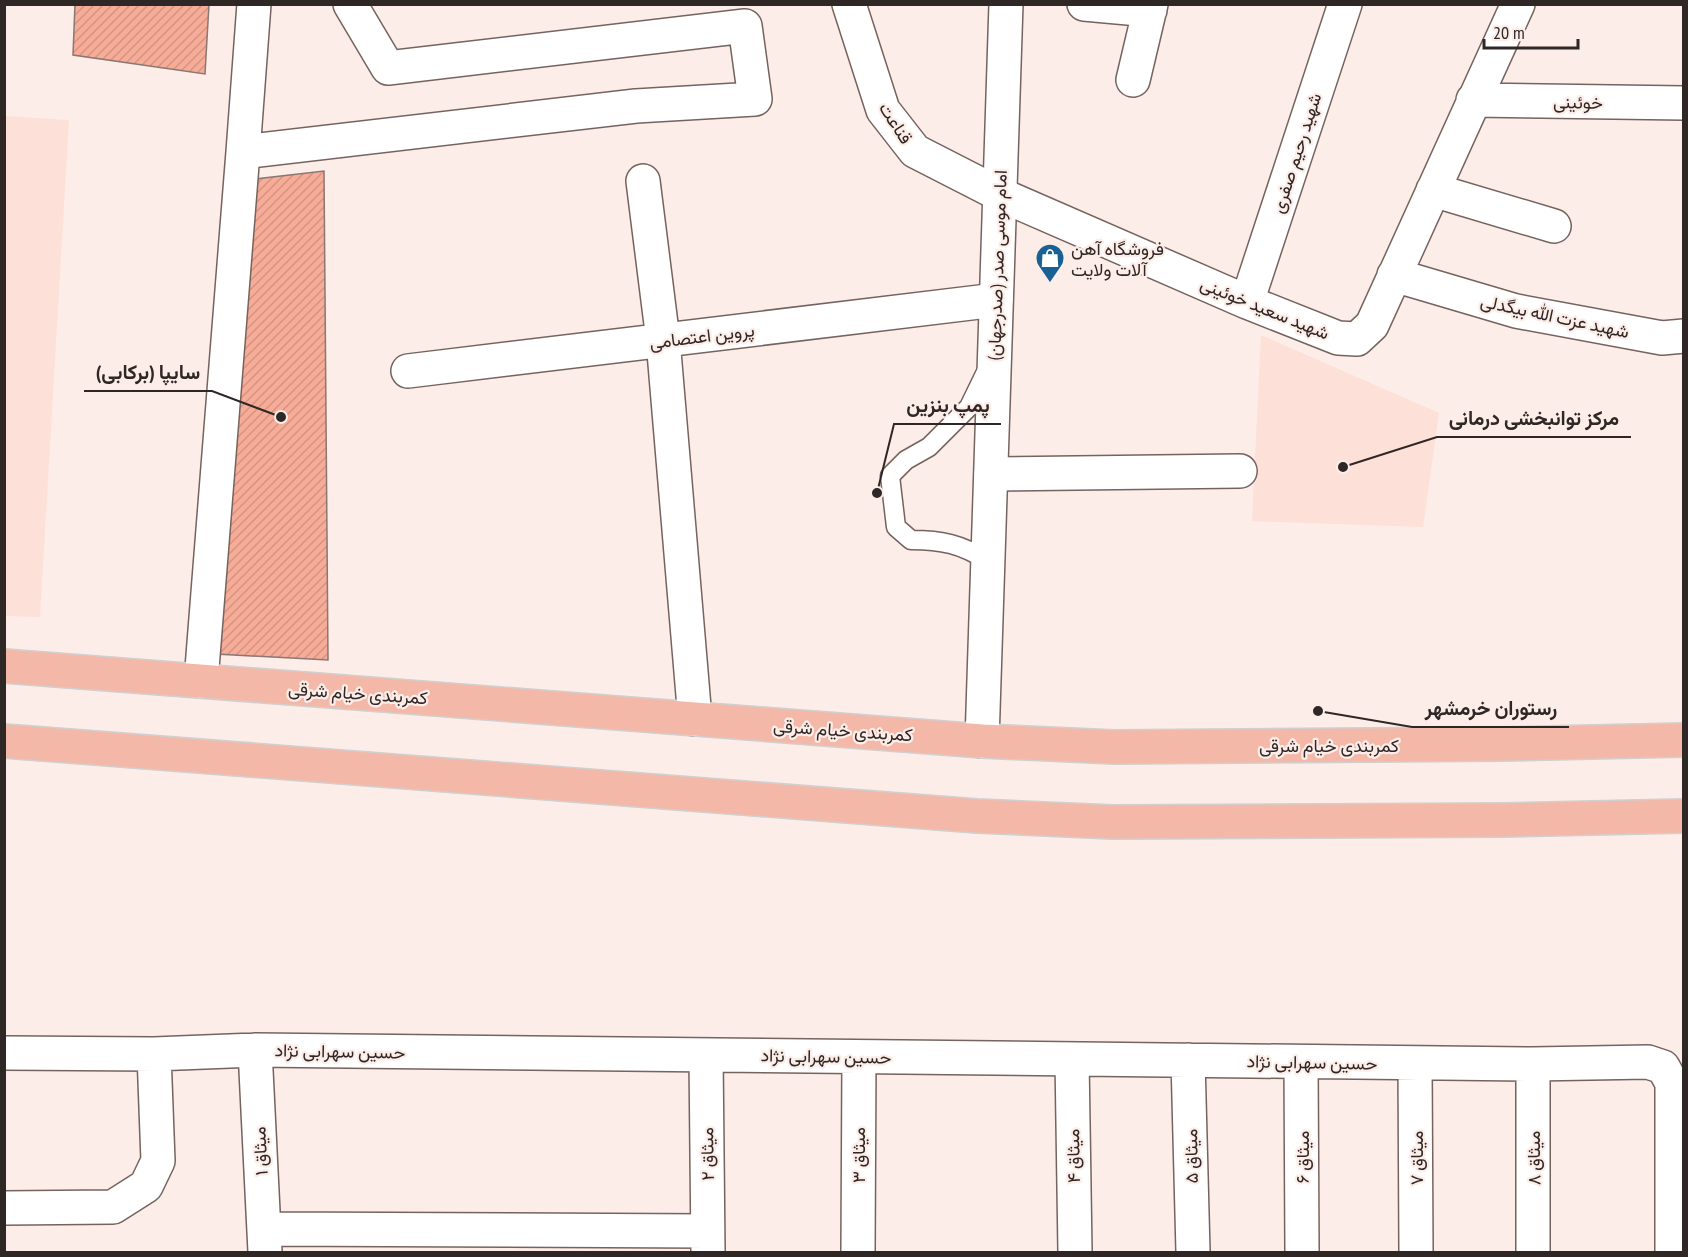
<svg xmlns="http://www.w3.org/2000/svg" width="1688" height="1257" font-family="'PT Sans Narrow',Vazirmatn,sans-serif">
<defs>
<pattern id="building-hatch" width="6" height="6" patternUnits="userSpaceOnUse" patternTransform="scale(1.5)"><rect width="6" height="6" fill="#f7ac98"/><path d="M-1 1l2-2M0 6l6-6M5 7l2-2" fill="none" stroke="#d49483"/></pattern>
</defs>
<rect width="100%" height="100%" fill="#fdede8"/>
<!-- built -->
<path fill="#fde0d8" d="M4,116L69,120L40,617L5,616Z
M1261,335L1439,413L1423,527L1252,521Z"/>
<!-- building -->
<path fill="url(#building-hatch)" stroke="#897772" stroke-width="1.5" d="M75,4H209L205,74L73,55Z
M324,171L328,660L216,654L255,179Z"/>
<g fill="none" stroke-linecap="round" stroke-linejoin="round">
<!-- service casing -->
<g stroke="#75635e" stroke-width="21">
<path id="service" d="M986,372L969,407L929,447L906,460L890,476L896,527L911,540C942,540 961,544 988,561"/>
</g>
<!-- minor casing -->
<g stroke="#75635e" stroke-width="36">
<path id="minor" d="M849,4L883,110L915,151L999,194L1247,302L1338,338L1357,339L1372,325L1518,4
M1084,4L1150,10
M1133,80L1151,4
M1473,100L1684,103
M243,152L254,4
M643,181L663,340L695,719
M1433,190L1554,226
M1394,275L1516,311L1662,338L1684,336
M1247,302L1345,4
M408,371L996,300
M991,474L1240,471
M201,681L243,152L636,106L755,99L745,26L388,68L350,4
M255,1050L265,1252
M4,1053L154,1054L255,1050L1533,1064L1648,1062L1663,1067L1672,1083V1252
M706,1055L708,1251
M1072,1059L1075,1252
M1188,1060L1193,1252
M1301,1062L1302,1252
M1415,1063L1416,1252
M1533,1064V1252
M4,1208L113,1207L146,1186L158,1161L154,1054
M264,1229L707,1231
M858,1252L859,1057"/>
</g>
<!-- secondary casing -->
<g stroke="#75635e" stroke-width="36">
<path id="secondary" d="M982,741L1006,4"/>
</g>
<!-- trunk casing -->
<g stroke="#d1cfcf" stroke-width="36">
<path id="trunk" d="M4,666L982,741L1114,747L1503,744L1684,740
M4,741L977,816L1113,822L1504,820L1684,816"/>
</g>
<!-- service -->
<use href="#service" stroke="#fff" stroke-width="18"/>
<!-- minor -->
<use href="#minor" stroke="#fff" stroke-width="33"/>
<!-- secondary -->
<use href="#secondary" stroke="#fff" stroke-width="33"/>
<!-- trunk -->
<use href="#trunk" stroke="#f4b8a8" stroke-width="33"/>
</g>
<!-- icons -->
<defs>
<g id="shop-pin" transform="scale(1.5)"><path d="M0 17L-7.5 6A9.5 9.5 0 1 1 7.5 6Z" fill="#196195" stroke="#fdede8"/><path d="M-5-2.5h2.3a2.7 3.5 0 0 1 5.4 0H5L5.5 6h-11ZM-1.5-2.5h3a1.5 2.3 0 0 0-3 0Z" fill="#fff"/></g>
</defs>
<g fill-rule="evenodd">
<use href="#shop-pin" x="1050" y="258"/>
</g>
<g text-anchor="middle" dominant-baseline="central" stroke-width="4.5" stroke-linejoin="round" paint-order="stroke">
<!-- street labels -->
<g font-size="18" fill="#2e2725" stroke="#fdede8">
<text transform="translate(1578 102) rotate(1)">خوئینی</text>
<text transform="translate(896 123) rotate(57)">قناعت</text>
<text transform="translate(1296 153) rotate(-72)">شهید رحیم صفری</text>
<text transform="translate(997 265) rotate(-88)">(صدرجهان) امام موسی صدر</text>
<text transform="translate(1265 308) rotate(22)">شهید سعید خوئینی</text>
<text transform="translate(1555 316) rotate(12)">شهید عزت الله بیگدلی</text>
<text transform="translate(702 336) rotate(-7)">پروین اعتصامی</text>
<text transform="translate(358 693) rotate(4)">کمربندی خیام شرقی</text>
<text transform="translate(843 730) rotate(4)">کمربندی خیام شرقی</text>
<text x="1329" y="745">کمربندی خیام شرقی</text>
<text transform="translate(340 1051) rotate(1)">حسین سهرابی نژاد</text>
<text transform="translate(826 1056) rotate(1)">حسین سهرابی نژاد</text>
<text transform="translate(1312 1062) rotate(1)">حسین سهرابی نژاد</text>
<text transform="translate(260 1151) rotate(-93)">میثاق ۱</text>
<text transform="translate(707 1154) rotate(-91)">میثاق ۲</text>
<text transform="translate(858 1155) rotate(-90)">میثاق ۳</text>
<text transform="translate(1073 1156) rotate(-91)">میثاق ۴</text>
<text transform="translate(1191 1156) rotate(-91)">میثاق ۵</text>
<text transform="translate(1302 1157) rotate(-90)">میثاق ۶</text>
<text transform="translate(1416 1158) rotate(-90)">میثاق ۷</text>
<text transform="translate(1533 1158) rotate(-90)">میثاق ۸</text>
</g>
<!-- poi labels -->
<g font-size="18" fill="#2e2725" stroke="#fdede8" text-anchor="start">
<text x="1071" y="248">فروشگاه آهن<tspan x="1071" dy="21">آلات ولایت</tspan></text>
</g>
</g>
<!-- callouts -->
<path fill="none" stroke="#2e2725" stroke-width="2" d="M281 417L212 391H84M877 493L894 424H1001M1343 467L1437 437H1631M1318 711L1412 727H1569"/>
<g fill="#2e2725" stroke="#fdede8" stroke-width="2">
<circle cx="281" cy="417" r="6"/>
<circle cx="877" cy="493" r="6"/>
<circle cx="1343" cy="467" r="6"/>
<circle cx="1318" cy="711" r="6"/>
</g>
<g font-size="20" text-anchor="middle" font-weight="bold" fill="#2e2725" stroke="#fdede8" stroke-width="4.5" stroke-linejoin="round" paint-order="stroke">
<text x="148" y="379">سایپا (برکابی)</text>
<text x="948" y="412">پمپ بنزین</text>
<text x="1534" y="425">مرکز توانبخشی درمانی</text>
<text x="1491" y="715">رستوران خرمشهر</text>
</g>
<!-- border -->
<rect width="1688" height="1257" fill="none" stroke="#2e2725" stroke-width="12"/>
<!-- scale -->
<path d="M1484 39v9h94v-9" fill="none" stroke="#2e2725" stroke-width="3"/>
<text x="1493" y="39" font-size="18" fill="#2e2725" stroke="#fdede8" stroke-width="4.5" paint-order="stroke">20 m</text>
</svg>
